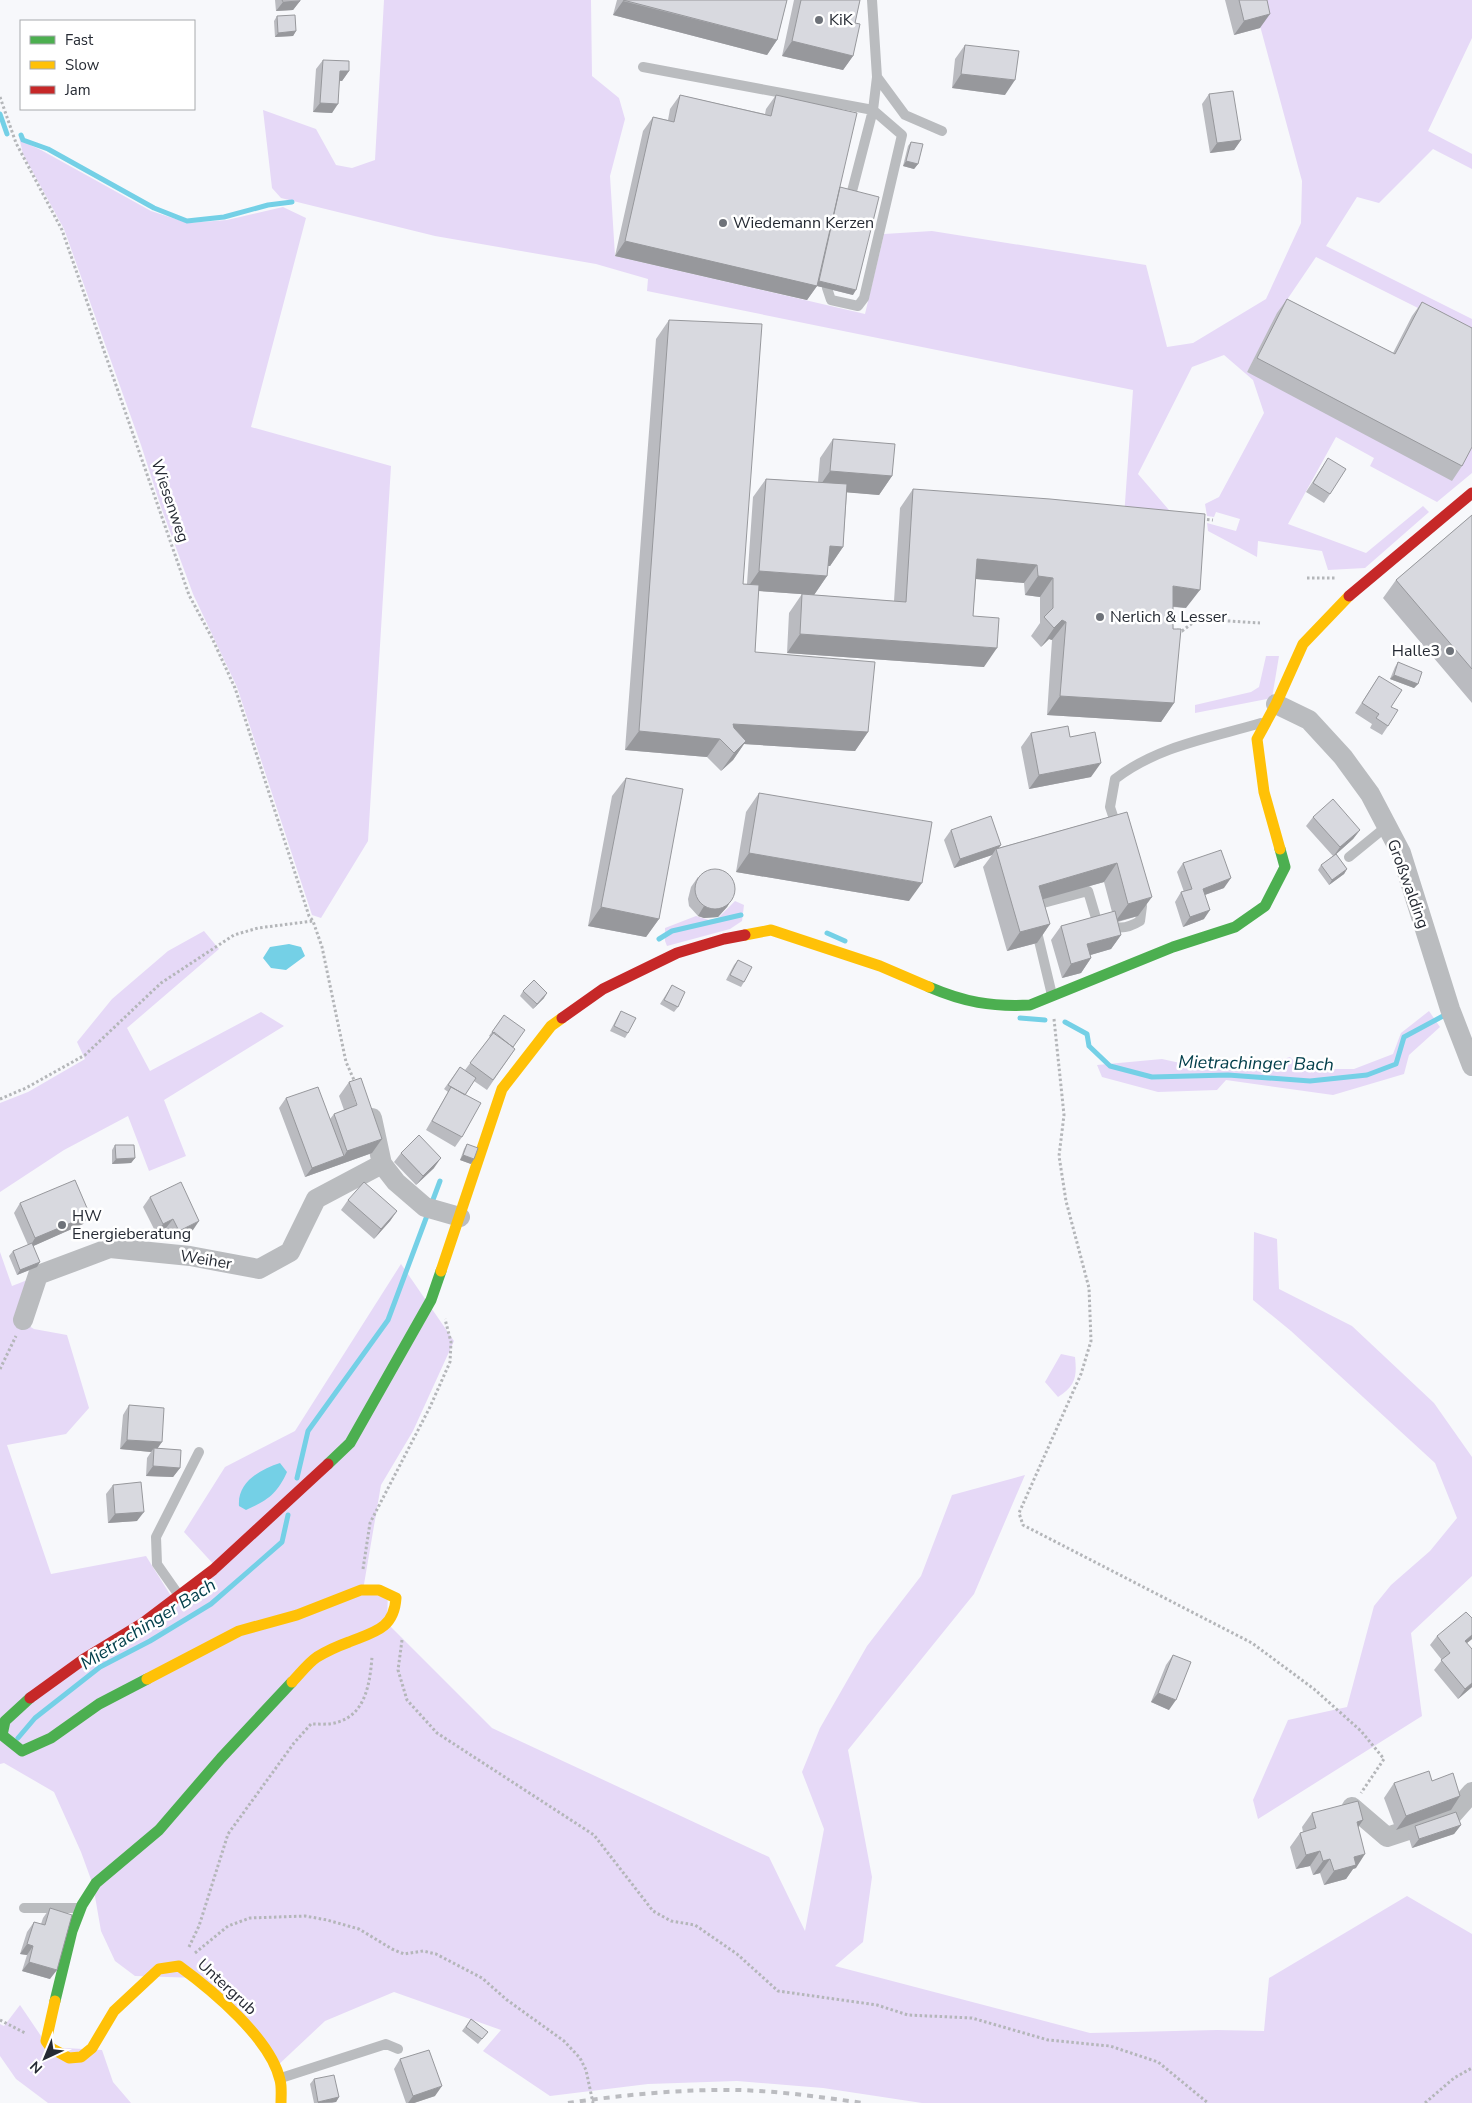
<svg xmlns="http://www.w3.org/2000/svg" width="1472" height="2103" font-family="'Nunito Sans',sans-serif">
<rect width="100%" height="100%" fill="#f7f8fb"/>
<!-- green -->
<path fill="#e6d9f7" d="M384,0H591L592,76L619,98L625,119L610,176L615,256L865,314L884,234L932,231L1146,265L1167,347L1193,343L1266,299L1301,223L1302,181L1253,0H1472V38L1428,131L1472,154V169L1433,149L1379,203L1357,197L1326,246L1472,319V335L1316,257L1278,313L1247,372L1472,442V473L1437,502L1370,466L1374,458L1336,437L1288,524L1366,553L1423,506L1429,512L1365,568L1328,570L1322,551L1258,541L1257,557L1208,531L1207,523L1236,531L1240,519L1216,512L1214,517L1207,516L1205,504L1219,497L1264,413L1253,380L1224,355L1192,367L1138,474L1175,517H1124L1133,390L647,291L648,279L596,264L435,236L281,198L272,188L263,110L316,129L336,165L352,168L375,160Z
M19,137L22,141L41,150L151,211L188,223L227,220L283,207L306,218L251,427L391,466L368,841L321,918L312,915L237,687L193,594L161,507L141,445L64,229L23,154Z
M1266,656H1279L1272,698L1195,713V705L1251,692L1259,687Z
M735,901L744,905L742,921L730,929L667,946L665,941V928L696,916L709,920L718,918Z
M204,931L219,949L127,1028L150,1071L261,1012L284,1026L164,1100L186,1156L149,1171L128,1116L64,1150L0,1192V1103L28,1092L85,1059L77,1042L112,999L168,951Z
M1429,1011L1440,1027L1409,1055L1404,1074L1333,1095L1226,1080L1217,1090L1158,1092L1102,1077L1097,1065L1162,1059L1203,1068L1219,1060L1267,1064L1290,1057L1303,1069H1354L1393,1054L1401,1033Z
M1254,1232L1277,1239L1279,1289L1352,1326L1434,1403L1472,1457V1576L1411,1633L1422,1716L1258,1819L1253,1800L1288,1720L1347,1707L1374,1606L1391,1585L1430,1551L1457,1518L1435,1463L1291,1331L1253,1300Z
M0,1252L12,1286L30,1279L16,1318L34,1329L67,1335L89,1408L66,1434L7,1445L51,1574L146,1556L171,1596L216,1567L184,1532L225,1467L295,1431L401,1264L454,1341L413,1431L381,1485L363,1590H388L387,1623L492,1728L769,1857L805,1931L824,1829L802,1772L820,1728L867,1646L921,1576L952,1495L1025,1475L974,1594L848,1750L872,1877L863,1942L835,1966L1090,2033L1217,2030L1264,2031L1269,1978L1407,1896L1472,1934V2103H922L823,2088L737,2081L648,2084L550,2096L483,2051L501,2030L394,1992L325,2021L276,2067L199,1978L135,1976L115,1961L101,1931L93,1885L81,1852L54,1792L4,1763L0,1764Z
M1061,1354L1075,1357C1077,1376 1076,1386 1058,1397L1045,1382Z
M20,2005L41,2036L46,2047L102,2050L113,2082L131,2103H48L16,2079L0,2056V2024L4,2026Z"/>
<!-- water -->
<path fill="#74d0e6" d="M289,944L301,947L305,956L286,970L271,968L263,958L270,947Z
M280,1463L287,1472C277,1494 268,1500 246,1510L239,1506C237,1482 261,1469 280,1463Z"/>
<g fill="none" stroke-linecap="round" stroke-linejoin="round">
<!-- stream -->
<path stroke="#74d0e6" stroke-width="5" d="M0,114L7,134
M21,135L23,140L48,149L154,208L187,221L224,217L268,205L292,202
M827,933L845,941
M659,939L672,931L741,915
M1020,1018L1045,1020
M1065,1022L1087,1034L1089,1046L1110,1066L1152,1077L1228,1075L1310,1081L1367,1075L1396,1064L1404,1037L1443,1016
M431,1205L440,1181
M297,1478L308,1431L388,1320L428,1213
M18,1738L35,1718L100,1667L150,1641L211,1604L282,1542L288,1515"/>
<!-- path -->
<path stroke="#b4b6b9" stroke-width="3" stroke-dasharray="2.5 2.5" stroke-linecap="butt" d="M0,97L16,143L62,230L189,595L212,638L235,688L309,916L313,921L322,947L346,1062L354,1080
M1202,519L1213,520
M1307,578H1337
M1177,630L1182,631L1198,619L1260,623
M1054,1019L1064,1115L1059,1156L1066,1201L1089,1288L1091,1341L1081,1374L1019,1513L1023,1525L1252,1643L1314,1689L1361,1731L1384,1759L1361,1793
M0,1099L26,1088L85,1055L161,983L234,935L258,928L313,921
M0,1369L16,1336
M363,1569L370,1523L430,1407L450,1362L451,1342L445,1319
M402,1640L398,1670L407,1700L437,1733L594,1835L653,1911L671,1921L695,1925L737,1954L778,1991L877,2005L908,2015L972,2018L1048,2040L1110,2046L1158,2062L1208,2103
M189,1947L199,1926L228,1834L294,1743L311,1724C319,1724 330,1725 338,1722C366,1714 370,1682 372,1657
M195,1953L228,1926L250,1918L305,1916L327,1920L359,1929L392,1949L404,1954L423,1951L436,1954L482,1978L507,2000L564,2041L580,2058L586,2070L593,2103
M0,2020L25,2033
M1425,2103L1454,2078L1472,2068"/>
<!-- lane -->
<path stroke="#babcbf" stroke-width="10" d="M872,0L877,77L905,115L942,131
M643,67L873,110L877,77
M873,110L902,135L864,298L858,306L831,300L827,288Z
M1117,828L1110,807L1115,779C1158,746 1210,738 1261,723
M1349,857L1387,826
M1032,906L1088,891L1096,918C1113,928 1122,932 1140,921L1142,906L1140,899
M1036,928L1052,995
M178,1594L157,1564L156,1537L199,1452
M24,1908H80
M281,2078L386,2044L398,2049"/>
<!-- street -->
<path stroke="#babcbf" stroke-width="20" d="M1276,704L1309,720L1343,757L1370,794L1401,853L1450,1009L1472,1066
M372,1118L382,1164L396,1182L425,1207L460,1217
M23,1320L38,1275L110,1248L190,1256L259,1269L290,1252L316,1199L382,1164
M1352,1807L1387,1837L1451,1816L1472,1792"/>
<!-- fast -->
<path stroke="#4caf50" stroke-width="11" d="M929,987C964,1002 991,1007 1030,1005L1173,947L1235,927L1265,906L1285,867L1280,849
M328,1464L350,1443L431,1300L441,1271
M30,1698L5,1721L2,1735L22,1751L51,1738L99,1704L147,1679
M55,2001L72,1931L82,1905L96,1883L159,1830L221,1758L292,1682"/>
<!-- slow -->
<path stroke="#ffc107" stroke-width="11" d="M1280,849L1264,792L1257,739L1276,704L1303,644L1349,596
M745,935L771,930L880,966L929,987
M441,1271L502,1089L551,1026L562,1018
M147,1679L239,1631L297,1615L361,1590H379L396,1598C394,1629 374,1632 349,1642C338,1646 327,1651 317,1657C308,1663 300,1674 292,1682
M55,2001L46,2041L51,2048L69,2058L81,2057L92,2048L114,2011L159,1969L179,1966C212,1990 271,2039 280,2080C282,2087 281,2095 281,2103"/>
<!-- jam -->
<path stroke="#c62828" stroke-width="11" d="M1349,596L1472,493
M562,1018L603,989L677,953L724,939L745,935
M30,1698L84,1659L143,1623L213,1570L328,1464"/>
<!-- rail -->
<path stroke="#bbbcc0" stroke-width="4" stroke-dasharray="6 6" stroke-linecap="butt" d="M568,2103C621,2095 684,2089 737,2090C779,2091 821,2097 863,2103"/>
</g>
<!-- wall -->
<path fill="#babbc0" d="M275,0H300V1L293,10L276,11Z
M617,0H787L777,40L767,55L613,15Z
M794,0H860L855,23L853,56L843,70L782,56Z
M1225,0H1267L1260,28L1234,35Z
M277,16L296,31L293,36L275,37L274,21Z
M965,45L1005,95L952,88L955,59Z
M323,60L349,71L342,81H340L332,113L313,112L316,69Z
M1209,94L1241,140L1234,150L1210,153L1202,104Z
M680,95L765,114L766,109L776,95L840,187L853,295L817,286L807,300L615,256L643,131L653,117L668,120L670,109Z
M911,142L918,164L914,169L903,166L908,146Z
M1287,299L1393,353L1412,316L1422,302L1462,466L1452,481L1247,372L1277,313Z
M669,320L743,584H747L753,497L766,479L818,482L820,458L833,439L892,476L879,495L847,492L843,547L830,566H828L827,576L814,595L758,591L755,652L868,732L855,751L744,744L733,760L721,771L707,757L625,750L656,339Z
M1328,458L1330,494L1324,503L1306,492Z
M913,489L1186,608L1173,607L1174,703L1161,722L1047,715L1052,640L1049,639L1041,647L1031,636L1040,623V597L1025,595L1024,583L976,579L973,616L984,667L787,653L789,613L802,594L894,601L900,508Z
M1472,515V703L1383,598L1396,580Z
M1398,662L1418,684L1414,688L1390,679L1395,667Z
M1379,676L1391,707L1388,726L1382,735L1370,728L1372,724L1355,713Z
M1031,733L1070,737L1091,777L1029,789L1021,747Z
M626,778L659,919L646,937L588,926L612,796Z
M759,793L909,901L736,872L746,812Z
M1127,812L1138,916L1118,922L1121,935L1111,949L1090,955L1091,958L1081,973L1062,978L1051,940L1061,926L1112,912L1104,882L1043,899L1050,924L1037,943L1007,951L983,867L992,855L954,868L944,840L951,830L1001,845L998,848Z
M1313,817L1360,830L1353,839L1336,854L1347,869L1344,874L1329,885L1318,870L1321,865L1333,856L1306,826Z
M1183,863L1224,888L1205,895L1204,919L1183,927L1175,902L1181,892H1184L1177,872Z
M698,877L733,897L727,907L718,917L704,918L698,916L689,906L688,899L691,887Z
M738,960L744,982L741,987L726,980L734,965Z
M672,985L678,1007L674,1012L660,1004Z
M523,991L544,998L533,1009L520,996Z
M621,1011L628,1033L625,1038L610,1031L618,1016Z
M504,1015L513,1048L515,1049L487,1090L474,1081L465,1095L462,1137L455,1147L426,1130L448,1092L444,1089L460,1067L465,1070L490,1037L489,1036Z
M349,1082L372,1153L305,1177L279,1108L286,1098L330,1119L334,1114L344,1110L339,1096Z
M467,1144L471,1164L460,1160L464,1149Z
M115,1145L135,1158L131,1163L112,1164V1150Z
M401,1153L434,1168L416,1185L394,1162Z
M150,1197L193,1230L172,1240L166,1228L156,1233L143,1207Z
M348,1200L397,1211L390,1221L374,1239L341,1210Z
M20,1203L83,1224L33,1246L37,1267L17,1275L9,1256L13,1251L28,1245L14,1213Z
M129,1405L157,1448L180,1468L173,1477L146,1476L147,1458L151,1452L120,1449L123,1415Z
M113,1485L137,1521L108,1523L106,1494Z
M1472,1618V1639L1467,1643L1472,1687L1458,1699L1434,1670L1442,1660L1430,1645L1437,1636Z
M1173,1655L1169,1710L1151,1702L1166,1665Z
M1432,1781L1460,1796L1451,1810L1396,1830L1384,1798L1394,1783Z
M1312,1813L1358,1827L1356,1868L1353,1869L1346,1879L1324,1885L1320,1873L1313,1875L1310,1866L1296,1869L1290,1847L1300,1833L1303,1832L1302,1827Z
M1461,1825L1454,1834L1412,1848L1408,1835L1415,1826Z
M50,1908V1979L22,1971L27,1955L20,1954L27,1932L34,1922L41,1924L43,1918Z
M471,2019L488,2032L478,2044L462,2031Z
M400,2059L435,2096L414,2103H406L394,2069Z
M314,2079L339,2097L336,2102L332,2103H314L310,2084Z"/>
<!-- shaded-wall -->
<path fill="#97989c" d="M300,1L293,10L276,11L283,2Z
M623,1L777,40L767,55L613,15Z
M1270,14L1260,28L1234,35L1244,21Z
M296,31L293,36L275,37L278,33Z
M792,41L853,56L843,70L782,56Z
M340,71H349L342,81L334,80Z
M961,74L1015,80L1005,95L952,88Z
M320,103L338,104L332,113L313,112Z
M1241,140L1234,150L1210,153L1217,143Z
M906,161L918,164L914,169L903,166Z
M625,241L814,280L856,290L853,295L817,286L807,300L615,256Z
M830,471L892,476L879,495L817,490Z
M830,546L843,547L830,566L816,565Z
M977,559L1037,565L1024,583L964,578Z
M759,571L827,576L814,595L746,590Z
M1038,576L1053,578L1040,597L1025,595Z
M1173,586L1200,590L1186,608L1160,605Z
M1062,620L1066,622L1052,640L1049,639L1041,647L1054,628Z
M800,634L997,648L984,667L787,653Z
M1394,675L1418,684L1414,688L1390,679Z
M1060,696L1174,703L1161,722L1047,715Z
M733,724L868,732L855,751L744,744L733,760L721,771L734,753L724,743Z
M639,731L720,739L707,757L625,750Z
M1101,763L1091,777L1029,789L1039,775Z
M1360,830L1353,839L1333,857L1340,847Z
M1001,845L997,850L996,849L992,855L954,868L960,859Z
M749,853L922,883L909,901L736,872Z
M1117,863L1104,882L1026,904L1039,886Z
M1347,869L1344,874L1329,885L1332,880Z
M1231,878L1224,888L1196,898L1203,889Z
M733,897L727,907L718,917L704,918L698,916L704,906Z
M1152,897L1138,916L1115,922L1128,904Z
M601,907L659,919L646,937L588,926Z
M1210,910L1204,919L1183,927L1190,917Z
M1050,924L1037,943L1007,951L1020,932Z
M1121,935L1111,949L1077,959L1087,944Z
M1091,958L1081,973L1062,978L1071,964Z
M547,993L544,998L533,1009L537,1004Z
M382,1139L372,1153L305,1177L312,1168L344,1156L347,1151Z
M463,1155L474,1159L471,1164L460,1160Z
M135,1158L131,1163L112,1164L116,1159Z
M441,1158L434,1168L416,1185L423,1176Z
M397,1211L390,1221L374,1239L381,1229Z
M90,1215L83,1224L29,1248L35,1238Z
M173,1219L166,1228L156,1233L163,1224Z
M199,1221L193,1230L172,1240L179,1231Z
M40,1262L37,1267L17,1275L20,1270Z
M127,1440L162,1442L155,1452L154,1448L151,1452L120,1449Z
M153,1466L180,1468L173,1477L146,1476Z
M144,1512L137,1521L108,1523L115,1514Z
M1472,1635V1639L1458,1650L1465,1641Z
M1472,1683V1687L1458,1699L1465,1689Z
M1158,1693L1176,1700L1169,1710L1151,1702Z
M1460,1796L1451,1810L1396,1830L1406,1816Z
M1363,1820L1353,1835L1357,1822Z
M1461,1825L1454,1834L1412,1848L1419,1839Z
M1320,1851L1310,1866L1296,1869L1306,1855Z
M1365,1854L1356,1868L1353,1869L1346,1879L1324,1885L1334,1871L1354,1857Z
M1330,1859L1320,1873L1313,1875L1323,1861Z
M27,1944L33,1946L27,1955L20,1954Z
M29,1962L57,1970L50,1979L22,1971Z
M442,2086L435,2096L414,2103H408L413,2096Z
M339,2097L336,2102L318,2103V2102Z"/>
<!-- building -->
<path fill="#d8d9df" stroke="#97989c" d="M282,0H300V1L283,2Z
M623,0H787L777,40Z
M801,0H860L855,23L860,24L853,56L792,41Z
M1239,0H1267L1270,14L1244,21Z
M295,15L296,31L278,33L277,16Z
M965,45L1019,51L1015,80L961,74Z
M323,60L349,61V71H340L338,104L320,103Z
M1233,91L1241,140L1217,143L1209,94Z
M680,95L771,116L776,95L857,113L817,286L625,241L653,117L674,122Z
M911,142L923,144L918,164L906,161Z
M840,187L879,197L856,290L819,281Z
M1287,299L1395,354L1422,302L1472,328V447L1462,466L1257,358Z
M669,320L762,324L743,584L759,585L755,652L875,662L868,732L733,724L734,728L746,741L734,753L720,739L639,731Z
M833,439L895,444L892,476L830,471Z
M1328,458L1346,469L1330,494L1313,483Z
M766,479L847,484L843,547L830,546L827,576L759,571Z
M913,489L1050,499L1205,514L1200,590L1173,586V629H1181L1174,703L1060,696L1066,622L1062,620L1054,628L1044,617L1053,608V578L1038,576L1037,565L977,559L973,616L999,618L997,648L800,634L802,594L906,602Z
M1472,515V669L1396,580Z
M1398,662L1422,672L1418,684L1394,675Z
M1379,676L1402,690L1391,707L1398,710L1388,726L1376,718L1379,714L1362,703Z
M1068,726L1070,737L1095,732L1101,763L1039,775L1031,733Z
M626,778L683,789L659,919L601,907Z
M759,793L932,822L922,883L749,853Z
M1333,799L1360,830L1340,847L1313,817Z
M1127,812L1152,897L1128,904L1117,863L1039,886L1050,924L1020,932L996,849Z
M991,816L1001,845L960,859L951,830Z
M1221,850L1231,878L1203,889L1210,910L1190,917L1181,892L1192,889L1183,863Z
M1336,854L1347,869L1332,880L1321,865Z
M695 889a20 20 0 1 1 40 0a20 20 0 1 1-40 0Z
M1115,911L1121,935L1087,944L1091,958L1071,964L1061,926Z
M738,960L752,967L744,982L730,975Z
M534,980L547,993L537,1004L523,991Z
M672,985L685,992L678,1007L664,1000Z
M621,1011L636,1018L628,1033L614,1026Z
M504,1015L525,1030L513,1047L492,1032Z
M494,1032L515,1049L493,1080L470,1063Z
M460,1067L476,1078L465,1095L448,1085Z
M361,1078L382,1139L347,1151L334,1114L357,1105L349,1082Z
M318,1087L344,1156L312,1168L286,1098Z
M451,1087L481,1103L462,1137L432,1121Z
M419,1135L441,1158L423,1176L401,1153Z
M467,1144L478,1148L474,1159L463,1155Z
M115,1145H134L135,1158L116,1159Z
M75,1180L90,1215L35,1238L20,1203Z
M181,1182L199,1221L179,1231L173,1219L163,1224L150,1197Z
M364,1182L397,1211L381,1229L348,1200Z
M32,1243L40,1262L20,1270L13,1251Z
M129,1405L164,1408L162,1442L127,1440Z
M154,1448L181,1450L180,1468L153,1466Z
M141,1482L144,1512L115,1514L113,1485Z
M1466,1612L1472,1618V1635L1465,1641L1472,1649V1683L1465,1689L1441,1660L1450,1653L1437,1636Z
M1173,1655L1191,1662L1176,1700L1158,1693Z
M1429,1771L1432,1781L1453,1773L1460,1796L1406,1816L1394,1783Z
M1358,1801L1363,1820L1357,1822L1365,1854L1354,1857L1356,1865L1334,1871L1330,1859L1323,1861L1320,1851L1306,1855L1300,1833L1316,1828L1312,1813Z
M1456,1812L1461,1825L1419,1839L1415,1826Z
M50,1908L72,1915L57,1970L29,1962L33,1946L27,1944L34,1922L45,1925Z
M471,2019L488,2032L482,2039L466,2027Z
M429,2050L442,2086L413,2096L400,2059Z
M334,2075L339,2097L318,2102L314,2079Z"/>
<!-- markers -->
<g fill="#6e7279" stroke="#fff" stroke-width="2">
<circle cx="819" cy="20" r="5"/>
<circle cx="723" cy="223" r="5"/>
<circle cx="1100" cy="617" r="5"/>
<circle cx="1450" cy="651" r="5"/>
<circle cx="62" cy="1225" r="5"/>
</g>
<g text-anchor="middle" dominant-baseline="central" stroke-width="5" stroke-linejoin="round" paint-order="stroke">
<!-- poi labels -->
<g font-size="16" fill="#252a33" stroke="#fff" text-anchor="start">
<text x="829" y="20">KiK</text>
<text x="733" y="223">Wiedemann Kerzen</text>
<text x="1110" y="617">Nerlich &amp; Lesser</text>
<text x="1440" y="651" text-anchor="end">Halle3</text>
<text x="72" y="1216">HW<tspan x="72" dy="18">Energieberatung</tspan></text>
</g>
<!-- street labels -->
<g font-size="16" fill="#252a33" stroke="#fff">
<text transform="translate(170 501) rotate(71)">Wiesenweg</text>
<text transform="translate(1408 884) rotate(70)">Großwalding</text>
<text transform="translate(206 1260) rotate(9)">Weiher</text>
<text transform="translate(227 1987) rotate(43)">Untergrub</text>
</g>
<!-- water labels -->
<g font-size="18" font-style="italic" fill="#04404c" stroke="#fff">
<text transform="translate(1256 1063) rotate(1)">Mietrachinger Bach</text>
<text transform="translate(148 1624) rotate(-32)">Mietrachinger Bach</text>
</g>
</g>
<!-- legend -->
<rect x="20" y="20" width="175" height="90" fill="#ffffff" stroke="#a8aaad"/>
<rect x="30" y="36" width="25" height="8" fill="#4caf50" stroke="#a8aaad"/>
<text x="65" y="45" font-size="15" fill="#252a33">Fast</text>
<rect x="30" y="61" width="25" height="8" fill="#ffc107" stroke="#a8aaad"/>
<text x="65" y="70" font-size="15" fill="#252a33">Slow</text>
<rect x="30" y="86" width="25" height="8" fill="#c62828" stroke="#a8aaad"/>
<text x="65" y="95" font-size="15" fill="#252a33">Jam</text>
<!-- north arrow -->
<g transform="translate(45 2058) rotate(224)" stroke="#ffffff" stroke-width="4" paint-order="stroke">
<path d="M0-4L9 19L0 12L-9 19Z" fill="#252a33"/>
<text y="-8" font-size="14" font-weight="bold" text-anchor="middle" fill="#252a33">N</text>
</g>
</svg>
